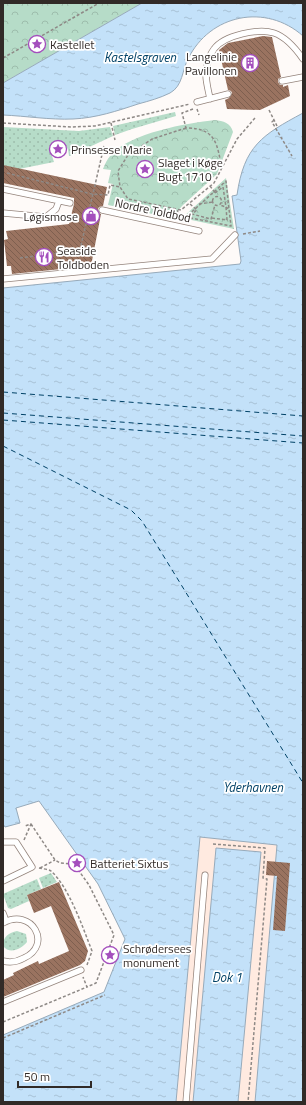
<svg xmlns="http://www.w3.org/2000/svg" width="306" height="1105" font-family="'Titillium Web',sans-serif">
<defs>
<pattern id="grass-dots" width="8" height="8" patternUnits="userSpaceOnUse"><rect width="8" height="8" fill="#b6dcc8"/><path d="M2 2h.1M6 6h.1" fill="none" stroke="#9dbdac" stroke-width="1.8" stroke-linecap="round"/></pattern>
<pattern id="park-crowns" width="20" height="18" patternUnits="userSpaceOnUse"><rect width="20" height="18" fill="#b6dcc8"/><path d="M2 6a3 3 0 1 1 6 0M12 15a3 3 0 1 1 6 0" fill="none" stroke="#9dbdac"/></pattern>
<pattern id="water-ripples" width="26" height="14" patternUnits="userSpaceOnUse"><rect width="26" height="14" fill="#c3e1f9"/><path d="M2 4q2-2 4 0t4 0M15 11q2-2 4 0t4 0" fill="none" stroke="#a8c1d5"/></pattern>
<pattern id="building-back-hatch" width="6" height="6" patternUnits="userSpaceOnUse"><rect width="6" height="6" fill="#9a7360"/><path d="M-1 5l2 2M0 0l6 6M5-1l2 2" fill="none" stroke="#7e5f4f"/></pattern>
</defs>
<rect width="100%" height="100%" fill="#fefaf8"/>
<!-- built -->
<path fill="#ffeae0" d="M199,837L277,845L255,1102H176Z"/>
<!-- grass -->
<path fill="url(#grass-dots)" d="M175,112L176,116L132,129L115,135L113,126Z
M3,127L79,131L110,127L113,136L70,156H69L68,149L65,146L54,149L51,153L54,162L19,169H3Z
M51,873L57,882L43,888L39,878Z
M37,879L41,889L27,895L29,901L11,909L8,908L3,894Z
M17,931L26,934L27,942C21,949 10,955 3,946C3,936 9,933 17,931Z"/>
<!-- park -->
<path fill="url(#park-crowns)" d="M3,3H142L3,83Z
M215,120C223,121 231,123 233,132L217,174L182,206L172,218L108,205L113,184L108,183L111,170L103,169C105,164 107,159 111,155C130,133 187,123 215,120Z
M226,178L234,229L182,218Z"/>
<!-- water -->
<path fill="url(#water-ripples)" stroke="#97aaba" d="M142,3H303V36C266,3 210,14 188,59C182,70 183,86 170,93C160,98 149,101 138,104C117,111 96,118 73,119C50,120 26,116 3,115V83Z
M303,113V1102H255L277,845L200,837L176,1102H3V1035L104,992L125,939L98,884L39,801L16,808L20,823L5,827L3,824V288L240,264L241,261L232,196L237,195C244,146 262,135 303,113Z
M216,848L261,852L238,1102H193Z"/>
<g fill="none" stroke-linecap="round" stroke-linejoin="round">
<!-- ferry -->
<path stroke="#004166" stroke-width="1" stroke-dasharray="5 4" stroke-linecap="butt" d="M3,392L303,416
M3,413L303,436
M3,420L303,443
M3,446L131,510L142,521L303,783"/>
</g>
<!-- building -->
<path fill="url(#building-back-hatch)" d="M263,36L272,37L281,77L278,79V82L280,85H283V87L288,85L290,96L260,110L227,109L225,100L229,98L232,93L231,91L228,90L219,50L228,43Z
M3,165L107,187L103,206L99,207L98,209L99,213L101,214L91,266L12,274L11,266H7L4,240L8,239L6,231L69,224L74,204V198L3,183Z
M267,861L290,863L285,931L273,930L277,876L266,875Z
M59,882L88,951L85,961L80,965L3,997V980L14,975L13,973L38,961L39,964L69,951L51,906L34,913L27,895Z"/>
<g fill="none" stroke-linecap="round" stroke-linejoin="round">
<!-- service casing -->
<g stroke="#94847c" stroke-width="7">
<path id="service" d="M282,81L303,77
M210,99C208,88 204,76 207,66C208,60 211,53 214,49C224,35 259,28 274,33C286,37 296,49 303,59
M197,102L228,94
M3,189L70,203
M102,210L199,231
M3,213L46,217L56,209L59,201
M3,279L212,259L235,235
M3,842H16L32,867L3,881
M3,913L6,921
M3,923C32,907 53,945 24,958C17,962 11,963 3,961
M3,1002L81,970
M186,1102L205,875"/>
</g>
<!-- path -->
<path stroke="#8e8986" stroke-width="1.5" stroke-dasharray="3 2" stroke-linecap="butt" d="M3,58L99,3
M193,109L182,113L186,128C217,128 217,145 222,169
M197,109L199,115
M269,110L277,126
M274,120L272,122L292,156
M3,123L71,127L95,126L190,104
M111,123L115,140
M186,128L152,139L128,155L118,171L120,187L128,199L181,210L214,183L237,139L255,118
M7,173L92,194L108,195L110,185L120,187
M210,186L216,194
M215,193L223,187L226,207L229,209L226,181L186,217L231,226L229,209
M212.5 201a4.5 4.5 0 1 1 9 0a4.5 4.5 0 1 1-9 0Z
M190,204L197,210L192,214L211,219L215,205
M199,204L213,202
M176,218L178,210
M212,218L227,220L226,207L220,205
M243,234L260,231
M20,258L80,250L104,146
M31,824L55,860L60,863L74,864L89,885L114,935L96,983L87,987L83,977
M24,840L31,824L25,826
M213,844L265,848L263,878L267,879L248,1102
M39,868C43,869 48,869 51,871C69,887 83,928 92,951L87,965
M40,868L55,860
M3,1022L87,987
M3,1038L105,995"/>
<!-- service -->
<use href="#service" stroke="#fff" stroke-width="5.5"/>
</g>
<!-- icons -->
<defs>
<g id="sight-ring" transform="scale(0.9)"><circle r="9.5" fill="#fff" stroke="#a44fbd" stroke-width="1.5"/><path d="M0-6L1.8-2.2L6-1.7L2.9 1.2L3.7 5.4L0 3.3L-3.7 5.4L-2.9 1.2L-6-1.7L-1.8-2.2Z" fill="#a44fbd"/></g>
<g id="building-ring" transform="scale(0.9)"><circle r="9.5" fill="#fff" stroke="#a44fbd" stroke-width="1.5"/><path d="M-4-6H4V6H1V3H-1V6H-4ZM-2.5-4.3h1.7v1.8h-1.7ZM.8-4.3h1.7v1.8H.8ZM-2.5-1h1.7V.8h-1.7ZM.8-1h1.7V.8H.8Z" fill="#a44fbd"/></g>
<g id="shop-ring" transform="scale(0.9)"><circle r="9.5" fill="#fff" stroke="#a44fbd" stroke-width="1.5"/><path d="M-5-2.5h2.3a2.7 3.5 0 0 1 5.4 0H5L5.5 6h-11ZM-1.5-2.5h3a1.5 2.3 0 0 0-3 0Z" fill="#a44fbd"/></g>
<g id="restaurant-ring" transform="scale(0.9)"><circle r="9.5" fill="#fff" stroke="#a44fbd" stroke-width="1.5"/><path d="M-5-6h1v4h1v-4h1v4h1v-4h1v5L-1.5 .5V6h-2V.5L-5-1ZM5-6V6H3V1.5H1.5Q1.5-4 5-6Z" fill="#a44fbd"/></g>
</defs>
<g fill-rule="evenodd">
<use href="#sight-ring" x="37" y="44"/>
<use href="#building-ring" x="250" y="63"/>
<use href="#sight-ring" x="58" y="149"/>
<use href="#sight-ring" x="145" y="169"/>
<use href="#shop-ring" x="91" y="216"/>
<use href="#restaurant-ring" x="44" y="257"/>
<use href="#sight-ring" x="77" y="863"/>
<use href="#sight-ring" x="110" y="955"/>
</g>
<g text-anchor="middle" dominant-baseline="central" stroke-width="3.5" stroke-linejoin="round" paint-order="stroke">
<!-- poi labels -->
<g font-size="12" fill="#312a27" stroke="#fff" text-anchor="start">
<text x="50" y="44">Kastellet</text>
<text x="237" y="56" text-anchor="end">Langelinie<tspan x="237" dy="14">Pavillonen</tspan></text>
<text x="71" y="149">Prinsesse Marie</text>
<text x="158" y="162">Slaget i Køge<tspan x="158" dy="14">Bugt 1710</tspan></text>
<text x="78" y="216" text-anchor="end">Løgismose</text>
<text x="57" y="250">Seaside<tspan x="57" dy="14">Toldboden</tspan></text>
<text x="90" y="863">Batteriet Sixtus</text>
<text x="123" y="948">Schrødersees<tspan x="123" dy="14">monument</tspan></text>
</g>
<!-- street labels -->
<g font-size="12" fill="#312a27" stroke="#fff">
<text transform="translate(153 210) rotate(12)">Nordre Toldbod</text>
</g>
<!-- water labels -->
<g font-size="13" font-style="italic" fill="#004166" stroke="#fff">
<text x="140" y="57">Kastelsgraven</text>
<text x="253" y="787">Yderhavnen</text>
<text x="227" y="977">Dok 1</text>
</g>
</g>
<!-- border -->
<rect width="306" height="1105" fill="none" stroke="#312a27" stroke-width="8"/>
<!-- scale -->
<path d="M18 1081v6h73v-6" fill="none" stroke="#312a27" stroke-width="2"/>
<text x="24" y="1081" font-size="12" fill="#312a27" stroke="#ffffff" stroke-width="3" paint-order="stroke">50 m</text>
</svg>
